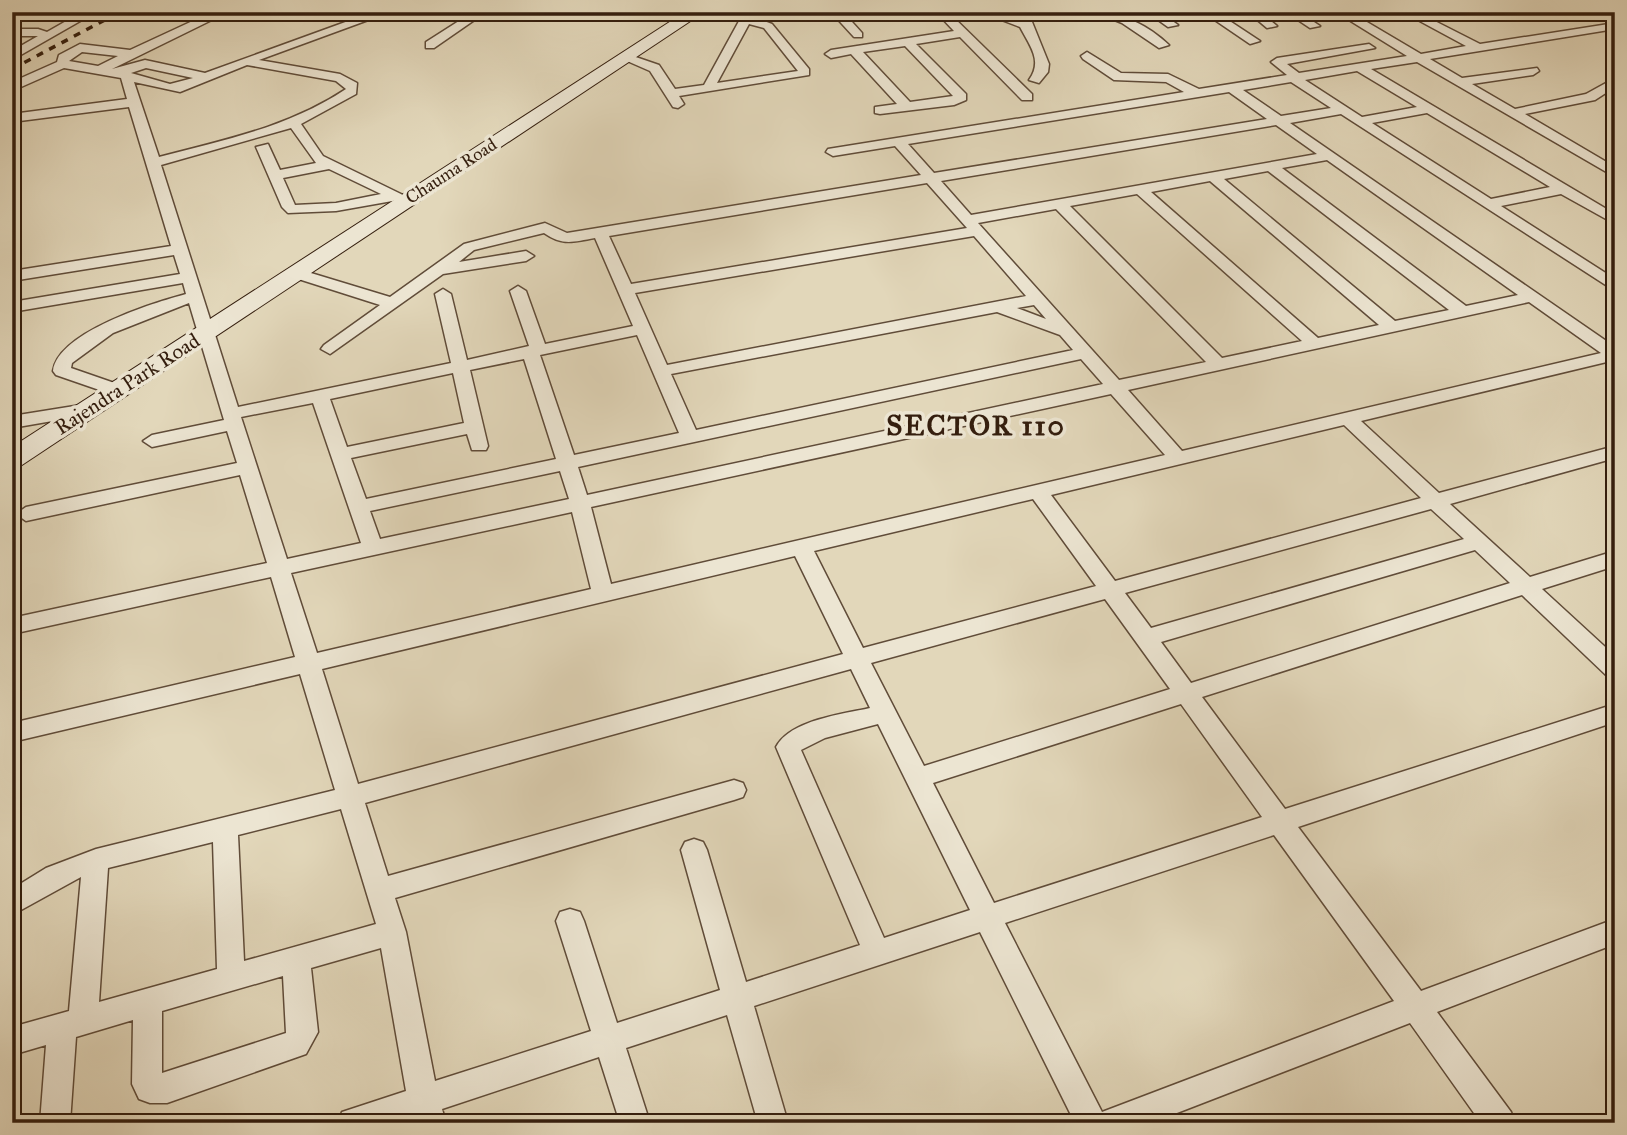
<svg xmlns="http://www.w3.org/2000/svg" width="1627" height="1135" font-family="'IM FELL Great Primer',serif">
<rect width="100%" height="100%" fill="#e2d7ba"/>
<filter id="stains"><feTurbulence type="fractalNoise" baseFrequency=".00286" numOctaves="4"/><feColorMatrix values="0 0 0 0 .2 0 0 0 0 .09 0 0 0 0 .02 0 0 0 .5 -.17"/></filter>
<radialGradient id="worn" r=".72"><stop offset=".6" stop-color="#630" stop-opacity="0"/><stop offset="1" stop-color="#630" stop-opacity=".3"/></radialGradient>
<g fill="none" stroke-linecap="round" stroke-linejoin="round">
<!-- street casing -->
<g stroke="#604c39" stroke-width="3">
<path id="street" d="M82,12H96L12,60V51L38,36H12V29H38L47,32Z
M212,12H228L112,69L145,60L205,73L373,12H390L259,60L340,74L357,83L356,94L301,124L323,156L405,196L398,200L336,211L288,213L282,207L256,147L268,144L280,170L316,163L291,128L161,165L238,407L451,363L435,294L443,289L451,294L467,360L529,346L510,291L518,286L526,291L545,344L633,326L595,238C572,242 563,246 544,233L474,250L459,262L526,251L534,256L526,261L443,274L330,354L321,349L324,345L380,305L289,276V270H301L390,297L464,244L545,223L567,233L921,175L895,146L833,156L826,152L828,149L1184,92L1166,82L1114,80L1083,59L1081,56L1087,52L1121,73L1168,74L1199,89L1287,75L1271,62L1277,58L1369,44L1375,48L1287,64L1299,73L1407,56L1336,12H1350L1421,54L1466,46L1403,12H1417L1480,44L1615,23V29L1430,59L1462,78L1537,68L1539,71L1533,75L1472,84L1515,109L1586,94L1615,78V87L1595,100L1525,114L1615,167V177L1417,62L1371,69L1615,214V224L1561,194L1501,206L1615,279V291L1341,114L1290,123L1615,347V360L1361,421L1439,493L1615,446V458L1450,504L1530,577L1615,551V566L1542,589L1615,656V679L1607,676L1522,595L1202,697L1285,809L1615,704V722L1298,827L1421,991L1615,919V944L1437,1012L1511,1112L1515,1123H1481L1410,1023L1151,1123H1075L980,932L754,1006L788,1123H758L727,1015L626,1048L650,1123H620L599,1057L442,1109L446,1123H416L414,1118L400,1123H338L342,1112L406,1091L381,948L311,968L318,1032L306,1054L167,1103H150L139,1099L132,1084L133,1020L76,1037L70,1123H40L46,1045L12,1055V1027L69,1011L81,877L12,915V889L46,868L96,849L335,790L300,674L12,742V723L295,657L271,577L12,634V618L267,563L240,475L26,521L16,514L26,507L237,463L227,431L152,447L143,441L152,435L224,420L189,303L113,333L72,363L71,368L123,386L126,390L123,394H111L56,375L53,371C58,332 153,303 186,294L183,283L12,312V302L180,274L174,255L12,281V271L171,246L129,107L12,122V114L127,99L121,78L64,68L12,91V82L57,62L59,55L80,44L130,50ZM82,52L118,56L98,66L69,61ZM247,65L336,81L346,89C289,127 224,140 159,157L134,82L180,92ZM146,68L193,78L170,84L131,73ZM1357,71L1417,107L1362,117L1305,80ZM1291,82L1331,108L1281,116L1243,90ZM1229,92L1267,119L934,173L908,144ZM1427,113L1550,187L1491,199L1372,123ZM1276,125L1317,154L971,215L941,181ZM1327,160L1518,295L1466,306L1282,168ZM329,169L381,194L336,203L295,205L283,178ZM1268,171L1449,310L1395,321L1224,179ZM1210,181L1379,325L1318,338L1151,192ZM927,183L967,228L631,284L609,236ZM1137,194L1302,341L1222,358L1070,206ZM1056,209L1206,362L1119,380L978,223ZM974,236L1026,296L667,365L635,293ZM1529,302L1601,353L1182,451L1128,390ZM1034,305L1046,319L1017,308ZM997,312L1060,335L1073,350L696,430L671,374ZM637,335L679,433L574,455L540,355ZM524,359L556,459L366,499L351,458L467,434L472,450H486L488,446L470,370ZM1081,359L1103,384L587,495L578,467ZM453,373L464,423L347,447L330,399ZM1111,394L1165,455L611,584L591,507ZM313,403L361,543L287,559L241,417ZM1344,425L1421,498L1115,581L1051,495ZM560,471L569,499L380,539L370,511ZM1033,499L1096,586L863,648L814,551ZM1431,509L1464,539L1151,628L1125,593ZM572,512L591,589L317,653L291,573ZM1475,550L1510,583L1191,683L1161,642ZM795,556L843,654L358,784L322,669ZM1105,599L1170,689L924,766L871,663ZM851,669L870,708C843,714 790,720 776,747L860,945L746,982L707,850L703,842L694,839L685,842L681,850L720,990L617,1023L584,921L580,912L570,909L560,912L556,921L591,1031L435,1081L406,932L395,898L734,800L743,797L746,790L743,783L734,780L388,876L365,803ZM1181,704L1262,817L994,903L933,783ZM878,724L970,910L884,938L801,750L825,738ZM341,809L376,924L244,961L238,835ZM1274,835L1394,1001L1102,1112L1005,923ZM213,842L217,969L99,1002L108,868ZM283,976L286,1033L162,1073V1011Z
M473,12H486L434,48H426V42Z
M744,12H756L753,17L772,24L809,69V75L679,96L684,104L678,108L673,107L650,71L618,57L624,53L659,65L675,89L704,85ZM749,24L764,28L798,71L717,83Z
M831,12H843L862,33V37H854Z
M936,12H948L1032,94V100H1022L960,37L916,44L966,94V100L954,105L880,114L875,113V107L897,104L851,54L831,58L825,54L831,50L954,31ZM905,46L953,96L910,102L863,52Z
M981,12H998L1017,19L1016,12H1028L1049,64L1048,72L1039,83L1029,80C1043,61 1030,46 1020,27Z
M1095,12C1122,12 1149,26 1169,45L1159,48L1122,23Z
M1147,12H1160L1178,25L1168,27Z
M1203,12H1216L1260,41L1250,44Z
M1248,12H1260L1277,26L1267,28Z
M1286,12H1299L1320,26L1310,28Z
M87,404L96,410L93,414L12,428V416Z"/>
</g>
<!-- secondary casing -->
<g stroke="#341e0e" stroke-width="2">
<path id="secondary" d="M685,12H704L22,465L12,467V447Z"/>
</g>
<!-- street -->
<use href="#street" fill="#ece5d2" fill-rule="evenodd"/>
<!-- secondary -->
<use href="#secondary" fill="#ece5d2" fill-rule="evenodd"/>
<!-- rail -->
<path stroke="#341e0e" stroke-width="3.5" stroke-dasharray="7 7" stroke-linecap="butt" d="M12,69L120,12"/>
</g>
<g text-anchor="middle" dominant-baseline="central" stroke-width="7" stroke-linejoin="round" paint-order="stroke">
<!-- far-street labels -->
<g font-size="18" fill="#341e0e" stroke="#ece5d2">
<text transform="translate(451 171) rotate(-33)">Chauma Road</text>
</g>
<!-- street labels -->
<g font-size="21" fill="#341e0e" stroke="#ece5d2">
<text transform="translate(127 384) rotate(-33)">Rajendra Park Road</text>
</g>
<!-- district labels -->
<g font-size="28" font-weight="bold" letter-spacing="2" fill="#341e0e" stroke="#ece5d2">
<text x="976" y="425">SECTOR 110</text>
</g>
</g>
<!-- margin -->
<rect width="1627" height="1135" fill="none" stroke="#e2d7ba" stroke-width="42"/>
<rect x="14" y="14" width="1599" height="1107" fill="none" stroke="#341e0e" stroke-width="3.5"/>
<rect x="21" y="21" width="1585" height="1093" fill="none" stroke="#341e0e" stroke-width="2"/>
<rect width="100%" height="100%" filter="url(#stains)"/>
<rect width="100%" height="100%" fill="url(#worn)"/>
</svg>
